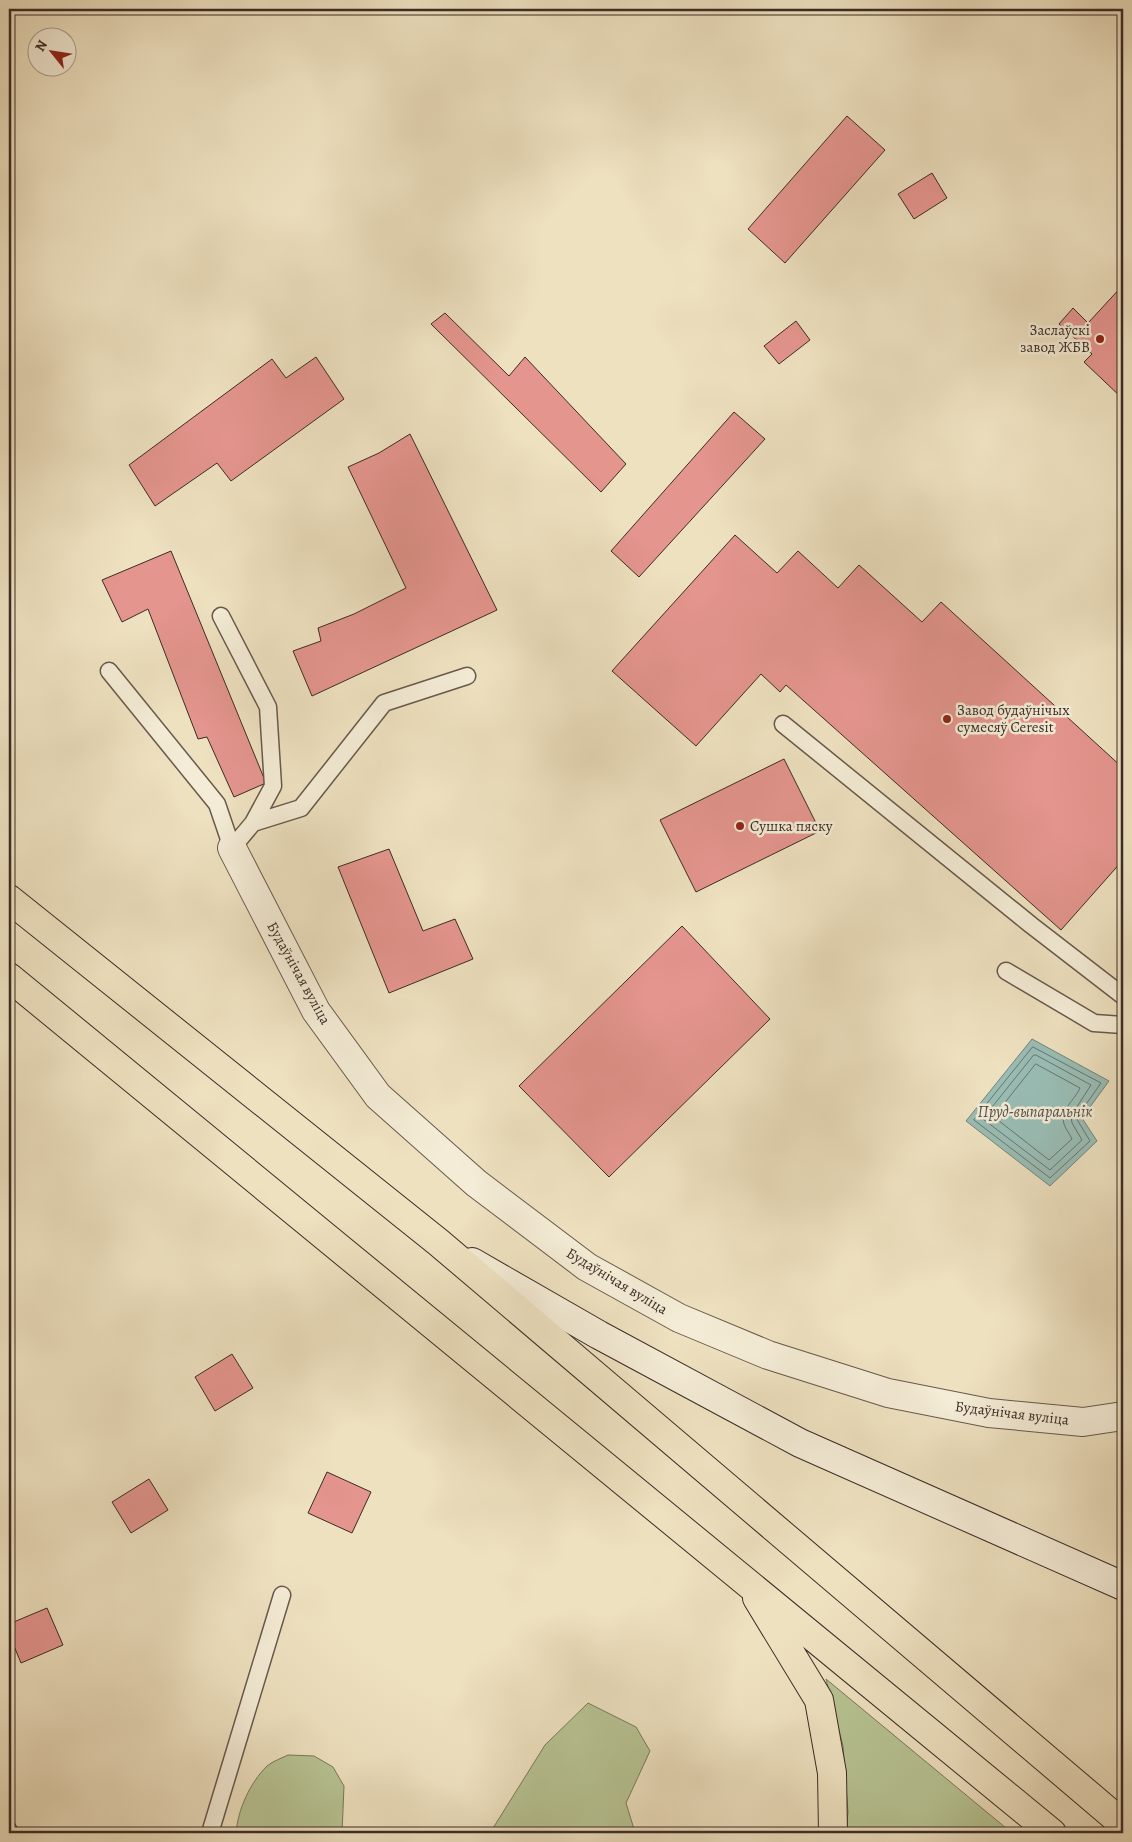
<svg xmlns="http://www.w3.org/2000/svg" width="1132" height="1842" font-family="Alegreya,serif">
<rect width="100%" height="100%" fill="#eee1c0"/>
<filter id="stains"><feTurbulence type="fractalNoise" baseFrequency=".004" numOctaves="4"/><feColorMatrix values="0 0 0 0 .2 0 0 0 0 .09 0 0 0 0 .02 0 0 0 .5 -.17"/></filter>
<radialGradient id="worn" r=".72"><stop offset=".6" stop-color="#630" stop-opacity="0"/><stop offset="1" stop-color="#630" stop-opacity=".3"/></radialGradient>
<!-- green -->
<path fill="#b7c393" stroke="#79785c" d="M826,1679L1012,1833H846L848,1812L843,1746Z
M588,1703L636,1727L650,1751L626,1803L634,1829L639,1833H490L545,1745Z
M288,1755L314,1756L333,1767L344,1786L342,1833H236C238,1809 250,1783 267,1766C273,1761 282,1758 288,1755Z"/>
<!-- water -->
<path fill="#99bdb5" stroke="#73837c" d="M1032,1039L1109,1081L1082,1118L1097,1141L1050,1186L966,1121Z"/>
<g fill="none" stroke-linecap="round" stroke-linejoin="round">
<!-- shore -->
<path stroke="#6a746e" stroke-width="1" d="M1033,1047L1101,1083L1077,1117L1078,1121L1090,1141L1050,1178L974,1120Z
M1034,1055H1036L1091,1085L1071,1116L1072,1123L1082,1140L1050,1170L983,1119Z
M1036,1064L1080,1088C1075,1100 1060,1109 1064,1124C1066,1130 1070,1134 1072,1139L1049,1160L994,1117Z"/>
</g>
<!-- building -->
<path fill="#e4958e" stroke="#3b2c26" d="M847,116L885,150L785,263L748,229Z
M932,173L947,198L914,219L898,194Z
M1123,285V399L1084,362L1092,354L1059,324L1073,308L1088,323Z
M445,313L509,376L525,357L626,464L601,492L431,324Z
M796,321L810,340L779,364L764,346Z
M316,357L344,399L231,481L217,463L155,506L129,465L272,359L286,378Z
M734,412L765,439L639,577L611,551Z
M410,434L497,610L312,696L293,651L321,641L318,628L354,614L406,588L348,467L379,453Z
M735,535L777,573L798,551L838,588L859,565L922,622L941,602L1123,768V860L1061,930L786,685L780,692L761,674L696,746L612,671Z
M171,551L266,783L234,797L207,737L198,739L148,609L122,622L102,580Z
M784,759L820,831L696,892L660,820Z
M389,849L423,931L455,919L473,959L389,993L338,867Z
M682,926L770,1019L609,1177L519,1086Z
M232,1354L253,1388L215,1411L195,1377Z
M327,1472L371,1492L352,1533L308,1513Z
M149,1479L168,1510L131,1533L112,1502Z
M47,1608L63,1645L21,1663L9,1634V1624Z
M9,1814L20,1832L18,1833H9Z"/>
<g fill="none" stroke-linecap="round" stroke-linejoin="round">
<!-- lane casing -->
<g stroke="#68594c" stroke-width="19">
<path id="lane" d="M221,616L268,707L273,786L253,823L232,848
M109,671L217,804L232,848
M783,724L1031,925L1123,996
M253,823L301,808L384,703L467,676
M1006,971L1094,1023L1123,1025
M210,1833L282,1595"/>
</g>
<!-- street casing -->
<g stroke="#68594c" stroke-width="30">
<path id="street" d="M232,848L316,1011L378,1096L476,1183L587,1267L679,1318L768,1355L888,1393L989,1413L1083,1422L1123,1416"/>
</g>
<!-- secondary casing -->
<g stroke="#3b2c26" stroke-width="30">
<path id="secondary" d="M472,1262L599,1335L800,1443L1123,1586"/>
</g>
<!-- highway casing -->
<g stroke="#3b2c26" stroke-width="30">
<path id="highway" d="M9,899L438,1242L1123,1824
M9,977L1052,1833
M757,1598L819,1700L832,1773L833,1833"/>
</g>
<!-- lane -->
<use href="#lane" stroke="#f4ecd6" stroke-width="16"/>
<!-- street -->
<use href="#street" stroke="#f4ecd6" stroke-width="28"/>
<!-- secondary -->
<use href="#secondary" stroke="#f4ecd6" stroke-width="28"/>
<!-- highway -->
<use href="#highway" stroke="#eee1c0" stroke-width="28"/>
</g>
<!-- markers -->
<g fill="#8f2418" stroke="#f4ecd6" stroke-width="2">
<circle cx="1100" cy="339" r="5"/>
<circle cx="947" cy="719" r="5"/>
<circle cx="740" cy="826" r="5"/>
</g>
<g text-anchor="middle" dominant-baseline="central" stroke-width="5" stroke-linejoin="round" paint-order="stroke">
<!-- poi labels -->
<g font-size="15" fill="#3b2c26" stroke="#f4ecd6" text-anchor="start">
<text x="1090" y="330" text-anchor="end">Заслаўскі<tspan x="1090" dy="17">завод ЖБВ</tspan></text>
<text x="957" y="710">Завод будаўнічых<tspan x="957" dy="17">сумесяў Ceresit</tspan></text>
<text x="750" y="826">Сушка пяску</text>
</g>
<!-- street labels -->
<g font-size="15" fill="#3b2c26" stroke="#f4ecd6">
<text transform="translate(299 973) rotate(61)">Будаўнічая вуліца</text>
<text transform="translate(617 1281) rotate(31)">Будаўнічая вуліца</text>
<text transform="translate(1012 1413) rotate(7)">Будаўнічая вуліца</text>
</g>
<!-- water labels -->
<g font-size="16" font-style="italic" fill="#52504a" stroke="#f4ecd6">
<text x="1035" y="1112">Пруд-выпаральнік</text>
</g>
</g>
<!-- margin -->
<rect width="1132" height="1842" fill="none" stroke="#eee1c0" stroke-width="30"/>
<rect x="10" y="10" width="1112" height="1822" fill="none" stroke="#3b2c26" stroke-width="2.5"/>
<rect x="15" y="15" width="1102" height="1812" fill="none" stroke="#3b2c26"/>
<!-- north arrow -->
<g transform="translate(52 52) rotate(300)"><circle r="24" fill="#f4ecd6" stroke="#aa9f90"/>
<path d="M0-4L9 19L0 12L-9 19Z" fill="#8f2418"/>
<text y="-8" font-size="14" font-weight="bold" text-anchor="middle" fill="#3b2c26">N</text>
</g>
<rect width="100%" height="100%" filter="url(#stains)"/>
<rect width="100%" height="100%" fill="url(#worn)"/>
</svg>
